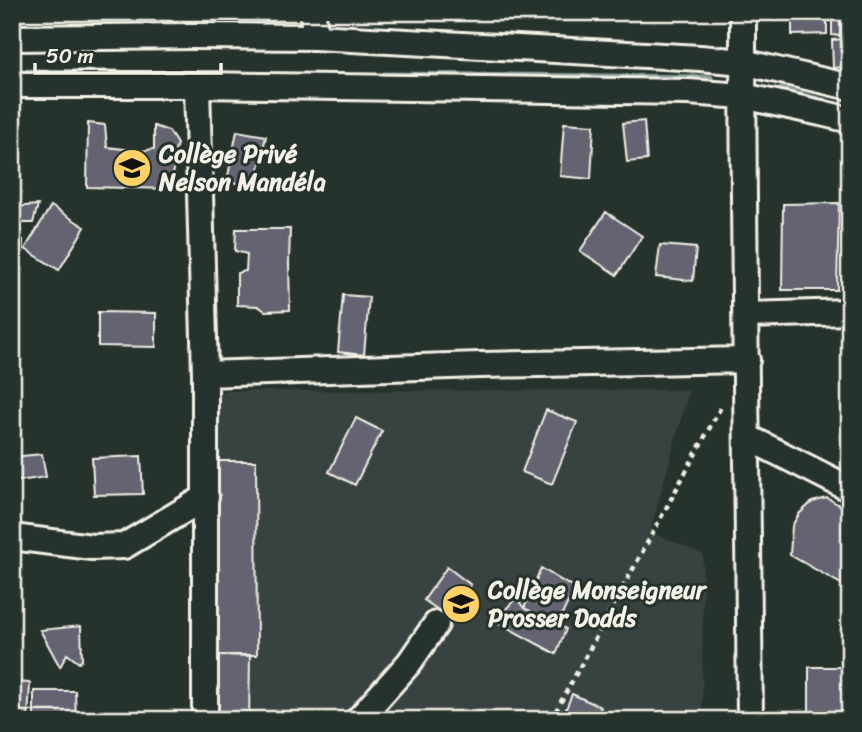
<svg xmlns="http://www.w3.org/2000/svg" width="862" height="732" font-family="Sriracha,sans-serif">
<rect width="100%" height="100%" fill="#26332d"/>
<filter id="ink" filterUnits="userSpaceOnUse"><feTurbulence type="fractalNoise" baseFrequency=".0143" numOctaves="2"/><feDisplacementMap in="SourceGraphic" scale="14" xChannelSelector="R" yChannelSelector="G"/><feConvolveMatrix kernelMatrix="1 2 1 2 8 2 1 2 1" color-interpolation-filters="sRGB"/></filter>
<g filter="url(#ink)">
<!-- built -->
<path fill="#394241" d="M689,390L650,532L703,554L702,720H218L219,655L217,391Z"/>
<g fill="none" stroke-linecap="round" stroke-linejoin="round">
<!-- stream -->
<path stroke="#8da09f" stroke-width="7" d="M12,72L119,73
M385,75L710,78
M781,90L825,102"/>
</g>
<!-- building -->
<path fill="#646471" stroke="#f4f1e8" stroke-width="2" d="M792,12H827V34L792,35Z
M832,12H840V36L832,35Z
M843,39L844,67L833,68L832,40Z
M644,121L647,160L627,162L623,123Z
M88,123L105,125L107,147L141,151L154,149V126L169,131L177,144L174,155L173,189L87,187Z
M564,123L594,125L591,179L560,176Z
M237,131L266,136L255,187L227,181Z
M839,203L837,290H782L783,204Z
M38,205L33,223H12V207Z
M51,206L85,227L59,270L25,249Z
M606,212L642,236L617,275L580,251Z
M236,229H290L289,263L290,310L265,311L258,306L237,305V273L246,271L247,254L235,251Z
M12,239L23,240L21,276L12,275Z
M660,245L696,248L693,281L656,277Z
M343,295L369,297L364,355L338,352Z
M98,312L156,313V347L98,346Z
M546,410L577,422L552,484L522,472Z
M356,418L382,431L355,485L329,472Z
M42,454L46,477L12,482V457Z
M141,456L143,494L94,495L92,458Z
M219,461H256L257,655H219Z
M827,498L850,511V589L790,555L792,526L799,514L812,502Z
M447,567L471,585L448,617L424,600Z
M541,568L567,584L576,586L557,625L524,608Z
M516,598L524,608L566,629L556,654L495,621Z
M81,626L82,660L79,663L67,654L60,667L40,630Z
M219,655L250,656L249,720H218Z
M809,667H850V720H809Z
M12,682L30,683L28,720H12Z
M34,691H75L76,720H34Z
M572,694L601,707L595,720H578L564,714Z"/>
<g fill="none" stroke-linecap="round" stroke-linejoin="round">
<!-- minor casing -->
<g stroke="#f4f1e8" stroke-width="30">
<path id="minor" d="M313,12L315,37
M743,12C743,248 748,484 750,720
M12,38L192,36L315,37L700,58L743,62L850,87
M12,85H197L688,92L743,96L821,113L850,120
M197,85L205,374V720
M746,315L850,312
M205,374L480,365L747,360
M747,437L850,489
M12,537L92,547L124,546L206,497
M358,720L409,663L436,624"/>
</g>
<!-- path -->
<path stroke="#f4f1e8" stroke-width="4.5" stroke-dasharray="5 5" stroke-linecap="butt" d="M551,720L721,407"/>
<!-- minor -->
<use href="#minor" stroke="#26332d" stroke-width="24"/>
</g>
</g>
<!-- icons -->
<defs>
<g id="school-disc" transform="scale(2.0125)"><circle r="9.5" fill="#ffd166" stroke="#26332d"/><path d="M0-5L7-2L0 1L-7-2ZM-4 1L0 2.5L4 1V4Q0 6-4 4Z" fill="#111"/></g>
</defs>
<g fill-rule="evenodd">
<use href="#school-disc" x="132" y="168"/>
<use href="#school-disc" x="461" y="604"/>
</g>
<g text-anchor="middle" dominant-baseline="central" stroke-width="6" stroke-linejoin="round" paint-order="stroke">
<!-- poi labels -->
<g font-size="24" font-weight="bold" fill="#f4f1e8" stroke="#26332d" text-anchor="start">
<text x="159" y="154">Collège Privé<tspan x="159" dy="28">Nelson Mandéla</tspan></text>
<text x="488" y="590">Collège Monseigneur<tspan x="488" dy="28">Prosser Dodds</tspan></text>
</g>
</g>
<!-- margin -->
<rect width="862" height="732" fill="none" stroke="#26332d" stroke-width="42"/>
<rect x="21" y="21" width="820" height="690" fill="none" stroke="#f4f1e8" stroke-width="2.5" filter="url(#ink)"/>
<!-- scale -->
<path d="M35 63v10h186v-10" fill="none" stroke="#f4f1e8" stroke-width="3.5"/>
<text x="46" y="63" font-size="21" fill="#f4f1e8" stroke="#26332d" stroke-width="5" paint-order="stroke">50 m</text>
</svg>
